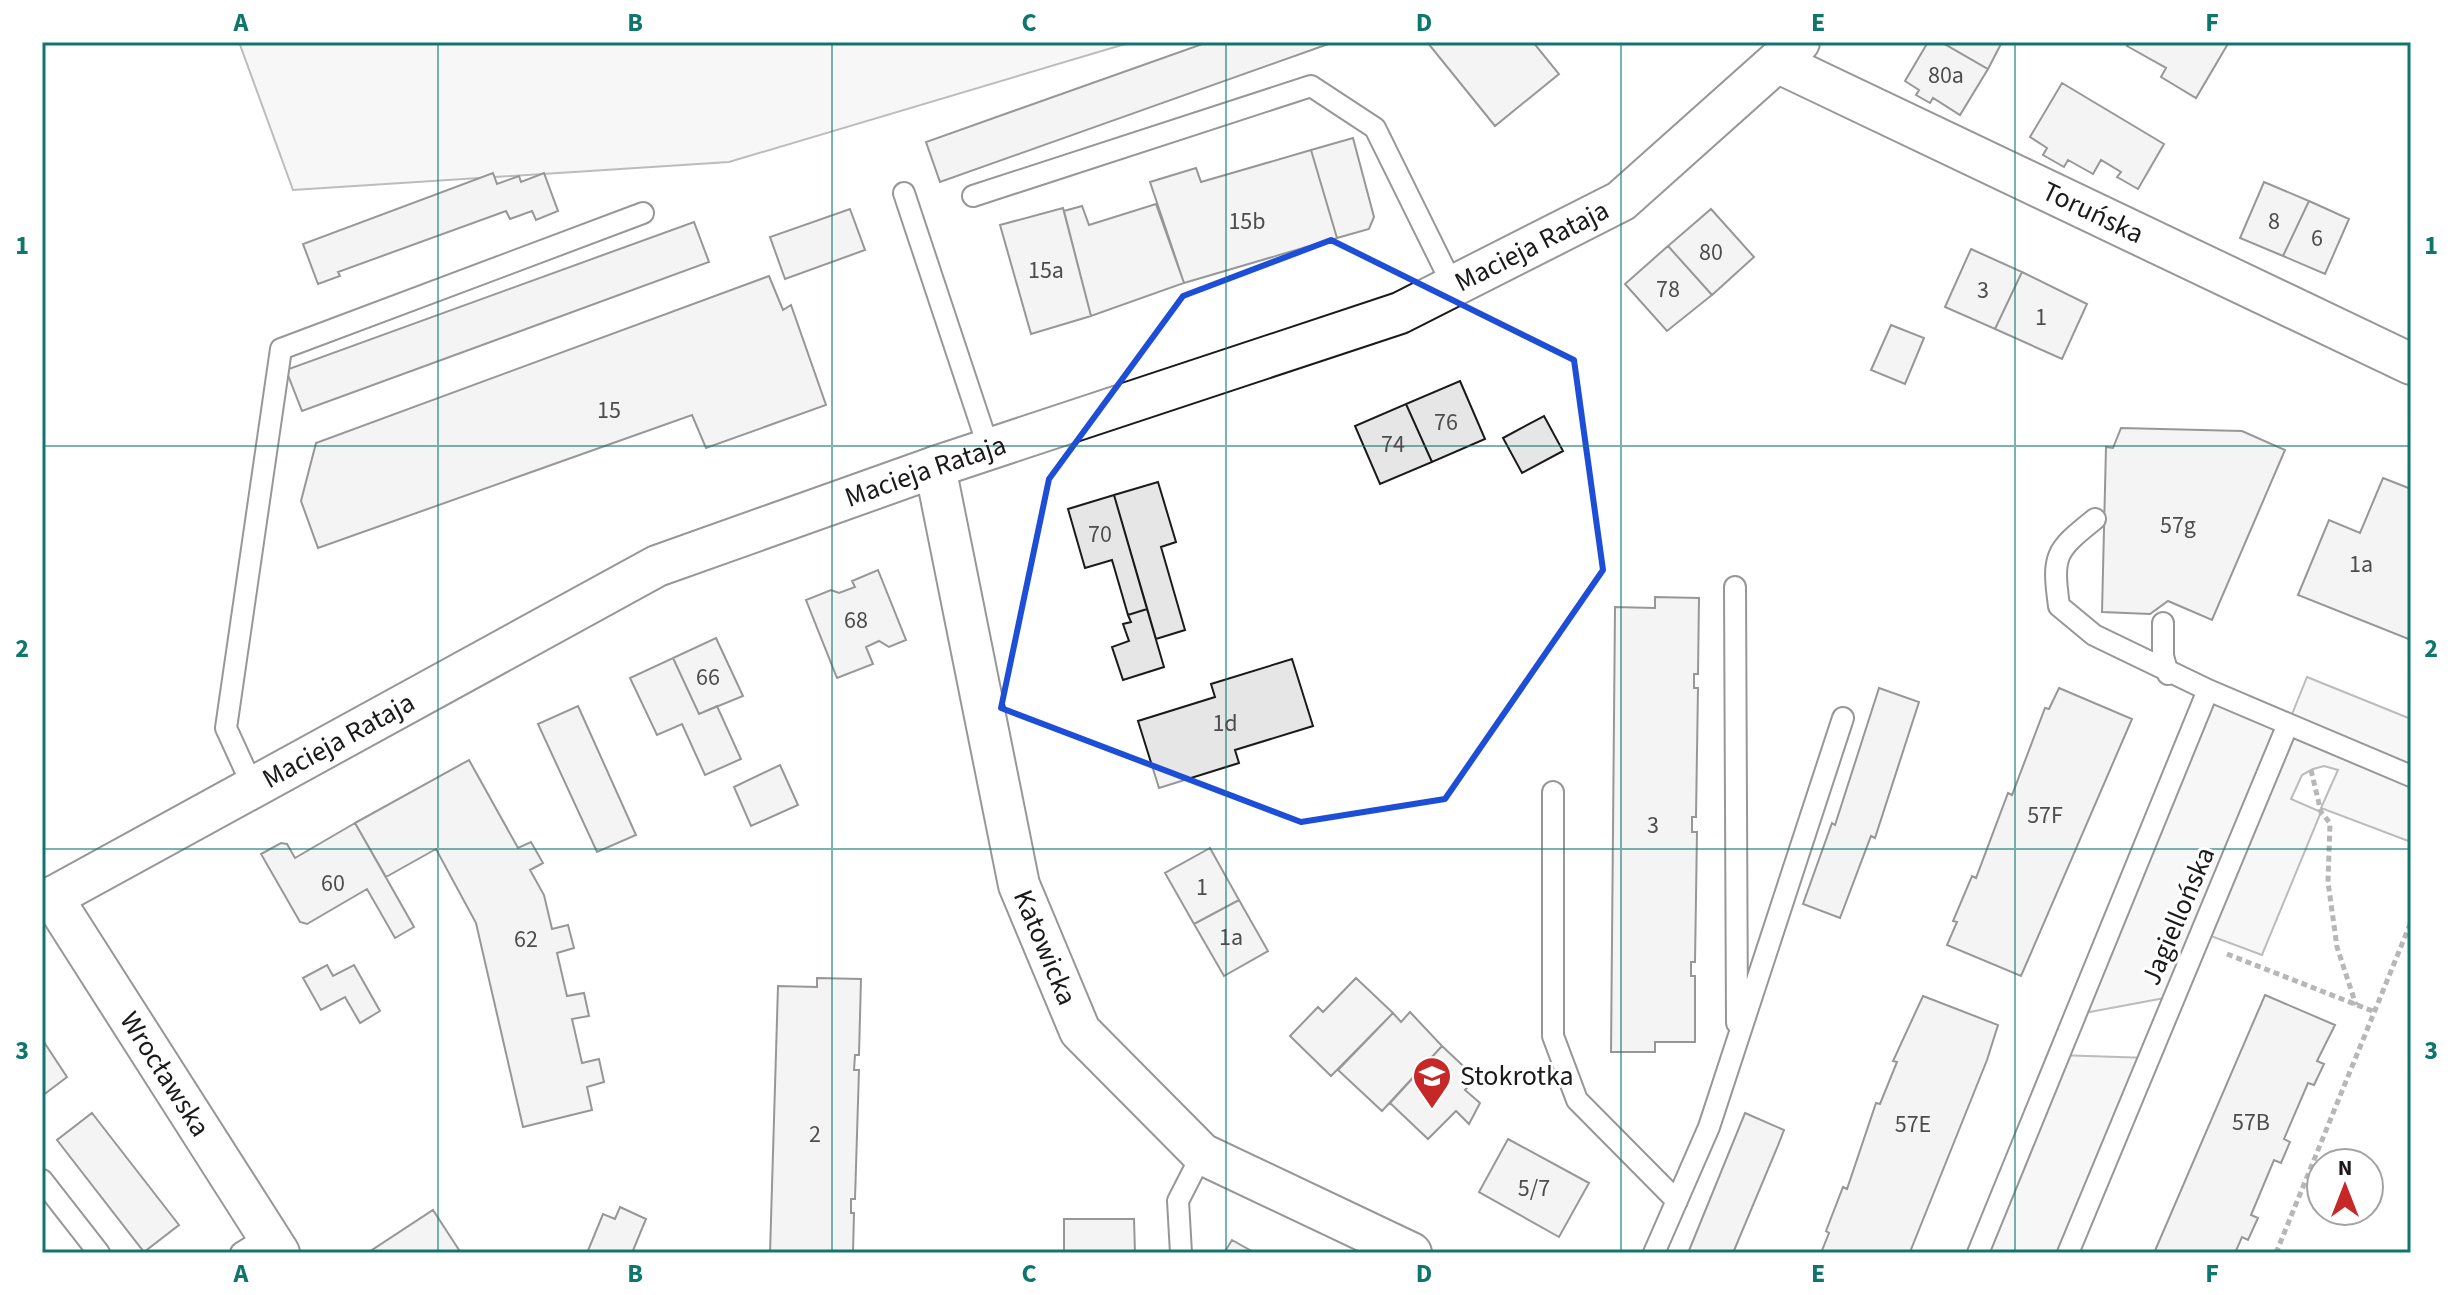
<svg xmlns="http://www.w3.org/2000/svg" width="2453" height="1295" font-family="'Source Sans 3',sans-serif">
<rect width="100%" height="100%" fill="#fff"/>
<!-- built -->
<path fill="#ededed" stroke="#6a6a6a" stroke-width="2" d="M239,42H1132L729,162L293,190Z
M2307,677L2411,719V842L2321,808L2338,770L2324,766L2313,769L2302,775L2291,799L2321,812L2262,955L2203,933L2175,996L2074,1015L2208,690L2288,724Z
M2056,1055L2149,1058L2068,1253H1978Z"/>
<!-- building -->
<path fill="#e6e6e6" stroke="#1a1a1a" stroke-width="2" d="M1208,42H1334L940,182L926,142Z
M1427,42H1533L1559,74L1495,126Z
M1928,42H1941L1988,69L1960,115L1933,98L1930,103L1916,95L1919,90L1905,81Z
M1941,42H2002L1988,69Z
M2130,42H2229L2196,98L2161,77L2166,68L2127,46Z
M2062,83L2164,144L2138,189L2117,177L2121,172L2101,160L2093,174L2068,160L2064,167L2043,155L2047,148L2030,137Z
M1353,138L1374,217L1369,229L1337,238L1311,150Z
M1311,150L1337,238L1184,283L1150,182L1196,168L1201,182Z
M493,173L497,184L519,176L521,182L544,173L558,211L536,220L532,211L510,219L506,211L338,272L340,276L318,284L303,244Z
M2264,182L2309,201L2283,256L2240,238Z
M2309,201L2349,219L2325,274L2283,256Z
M1156,204L1184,283L1091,316L1064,211L1082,206L1089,225Z
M1063,208L1091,316L1031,334L1000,225Z
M850,209L865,250L785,279L770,237Z
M1711,209L1754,257L1712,295L1668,246Z
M694,222L709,262L302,411L286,370Z
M1668,246L1712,295L1667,331L1625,284Z
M1971,249L2022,272L1995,329L1945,307Z
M2022,272L2087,304L2062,359L1995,329Z
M769,276L783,310L791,305L826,405L706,448L692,415L318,548L301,501L316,443Z
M1891,325L1924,338L1905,384L1871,370Z
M1460,381L1485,439L1432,462L1406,404Z
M1406,404L1432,462L1380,484L1355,426Z
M1544,416L1563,451L1522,473L1503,438Z
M2121,428L2242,431L2285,450L2212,620L2168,601L2150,614L2102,612L2106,447L2113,448Z
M2383,478L2411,489V640L2298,595L2329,520L2360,533Z
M1158,482L1176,542L1161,547L1185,630L1156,639L1114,495Z
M1114,495L1147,609L1128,615L1112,560L1085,568L1068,509Z
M878,570L906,640L889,647L879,641L866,647L873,664L837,678L806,600L831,590L839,593L855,587L852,581Z
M1655,597L1699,598L1698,674H1694V688H1698L1696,817H1692V832H1697L1695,962H1691V976H1695V1042H1655V1052H1611L1615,607L1655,608Z
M1147,609L1164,667L1123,680L1112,647L1129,641L1123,624L1131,622L1128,615Z
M716,638L743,696L699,714L673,658Z
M673,658L699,714L717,706L741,759L705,775L682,724L657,735L630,678Z
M1292,659L1313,726L1235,750L1239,763L1159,788L1138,721L1215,697L1211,684Z
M1879,688L1919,702L1875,838L1871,836L1840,918L1803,904L1832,823L1835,825Z
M2059,688L2132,719L2021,976L1947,945L1957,922L1953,921L1972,876L1976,878L2008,793L2012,795L2045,708L2049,709Z
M578,706L636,835L597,852L538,724Z
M469,760L518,848L531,842L543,863L530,870L544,895L552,929L568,925L574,948L557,953L567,996L584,993L589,1016L572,1019L582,1063L599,1059L604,1082L587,1087L592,1110L523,1127L476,923L436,849L386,877L355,823Z
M780,765L798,805L751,826L734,787Z
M355,823L414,927L395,938L367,889L307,924L300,922L261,854L281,843L287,844L295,858Z
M1210,848L1239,900L1194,924L1165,873Z
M1239,900L1268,951L1224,976L1194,924Z
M327,965L333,976L354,965L380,1011L360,1023L345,997L321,1010L303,978Z
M817,978L861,979L859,1055H855L854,1070H859L855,1199H851V1213H854L853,1253H770L778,986L817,987Z
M1356,978L1393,1013L1331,1076L1290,1036L1318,1007L1323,1012Z
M2265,995L2335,1025L2317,1061L2324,1064L2314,1085L2308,1083L2284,1139L2290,1142L2281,1163L2274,1160L2251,1215L2258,1218L2248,1240L2242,1237L2235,1253H2154Z
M1923,996L1998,1025L1987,1060L1910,1252L1821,1253L1829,1233L1826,1231L1843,1187L1847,1189L1876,1103L1880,1104L1897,1062L1893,1061Z
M1410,1012L1442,1046L1382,1111L1338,1070L1393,1013L1401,1022Z
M42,1039L67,1077L42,1096Z
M1442,1046L1476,1078L1465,1090L1480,1103L1469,1124L1456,1111L1428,1139L1390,1103Z
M92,1113L179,1225L144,1252L57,1140Z
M1745,1113L1784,1130L1777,1148L1733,1253H1688Z
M1508,1139L1589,1183L1559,1237L1479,1192Z
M620,1207L646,1219L632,1253H587L603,1214L615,1219Z
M433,1210L461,1253H370L369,1252Z
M1064,1219H1134L1135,1253H1064Z
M1232,1240L1255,1253H1224Z"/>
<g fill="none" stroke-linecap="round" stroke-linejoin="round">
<!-- service casing -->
<g stroke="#1a1a1a" stroke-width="24">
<path id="service" d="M904,193L989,449
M973,196L1311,86L1375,128L1453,286
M2095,519C2055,551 2052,555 2059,606L2094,635L2208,690
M1735,587L1737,1023
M2163,623V656L2168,674
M253,787L226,728L281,349L643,213
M1553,792V1036L1577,1100L1677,1201
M42,1180L99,1253
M241,1253L268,1236
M1181,1253L1178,1201L1202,1154
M1654,1253L1709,1127L1843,718
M1978,1253L2208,690L2288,724
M2068,1253L2288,724L2411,776"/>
</g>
<!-- minor casing -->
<g stroke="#1a1a1a" stroke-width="44">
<g id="minor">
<path id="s1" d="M1777,62L2411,364"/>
<path id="s2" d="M935,467L1019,885L1080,1031L1202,1154L1411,1253"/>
<path id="s3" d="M52,897L279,1253"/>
<path id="s4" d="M42,903L657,566L935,467L1400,313L1621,201L1799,42"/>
</g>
</g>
<!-- path -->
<path stroke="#5f5f5f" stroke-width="5" stroke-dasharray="6 4" stroke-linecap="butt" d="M2311,770L2321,812L2330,823L2328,882L2337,947L2356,1005
M2227,954L2375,1012
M2276,1253L2411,922"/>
<!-- service -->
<use href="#service" stroke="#fff" stroke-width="20"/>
<!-- minor -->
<use href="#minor" stroke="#fff" stroke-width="40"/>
</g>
<!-- marked area -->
<path d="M0 0H2453V1295H0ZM1331,240L1574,360L1603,570L1445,799L1301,822L1001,708L1049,479L1183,296Z" fill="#fff" fill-opacity=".55" fill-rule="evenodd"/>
<path fill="none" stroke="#1d4ed8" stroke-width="6" stroke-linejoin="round" d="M1331,240L1574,360L1603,570L1445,799L1301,822L1001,708L1049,479L1183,296Z"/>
<!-- grid -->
<path fill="none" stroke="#0f766e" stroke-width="2" stroke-opacity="0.55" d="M438,42V1253M832,42V1253M1226,42V1253M1621,42V1253M2015,42V1253M42,446H2411M42,849H2411"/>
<!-- icons -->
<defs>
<g id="school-pin" transform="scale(2)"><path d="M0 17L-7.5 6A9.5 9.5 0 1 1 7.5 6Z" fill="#c62828" stroke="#fff"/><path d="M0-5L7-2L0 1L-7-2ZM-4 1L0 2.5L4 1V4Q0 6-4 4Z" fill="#fff"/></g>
</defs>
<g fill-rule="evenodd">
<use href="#school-pin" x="1432" y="1076"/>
</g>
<g text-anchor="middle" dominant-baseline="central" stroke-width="6" stroke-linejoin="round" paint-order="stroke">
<!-- number labels -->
<g font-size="24" fill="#4d4d4d">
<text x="1946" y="75">80a</text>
<text x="1247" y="221">15b</text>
<text x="2274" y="221">8</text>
<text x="2317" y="238">6</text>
<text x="1711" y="252">80</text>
<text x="1046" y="270">15a</text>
<text x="1668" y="289">78</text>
<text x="1983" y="290">3</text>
<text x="2041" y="317">1</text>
<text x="609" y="410">15</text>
<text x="1446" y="422">76</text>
<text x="1393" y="444">74</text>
<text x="2178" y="525">57g</text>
<text x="1100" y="534">70</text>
<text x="2361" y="564">1a</text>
<text x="856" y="620">68</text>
<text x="708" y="677">66</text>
<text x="1225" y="723">1d</text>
<text x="2045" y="815">57F</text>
<text x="1653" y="825">3</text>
<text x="333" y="883">60</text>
<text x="1202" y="887">1</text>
<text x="1231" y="937">1a</text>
<text x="526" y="939">62</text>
<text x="2251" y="1122">57B</text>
<text x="1913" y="1124">57E</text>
<text x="815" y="1134">2</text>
<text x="1534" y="1188">5/7</text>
</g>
<!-- street labels -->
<g font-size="28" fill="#1a1a1a" stroke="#fff">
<text stroke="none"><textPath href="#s1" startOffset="350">Toruńska</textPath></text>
<text stroke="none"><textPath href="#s4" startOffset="1634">Macieja Rataja</textPath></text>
<text stroke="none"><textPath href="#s4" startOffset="986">Macieja Rataja</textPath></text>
<text stroke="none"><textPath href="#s4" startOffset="338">Macieja Rataja</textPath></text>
<text transform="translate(2178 916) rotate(-67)">Jagiellońska</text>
<text stroke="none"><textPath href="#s2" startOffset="494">Katowicka</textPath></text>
<text stroke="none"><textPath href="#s3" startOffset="210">Wrocławska</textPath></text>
</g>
<!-- poi labels -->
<g font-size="28" fill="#1a1a1a" stroke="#fff" text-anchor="start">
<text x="1460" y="1076">Stokrotka</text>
</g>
</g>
<!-- border -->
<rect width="2453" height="1295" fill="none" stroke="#ffffff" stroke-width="88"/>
<!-- north arrow -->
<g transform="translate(2345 1187)"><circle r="38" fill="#ffffff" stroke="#a3a3a3" stroke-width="2"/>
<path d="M0-6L14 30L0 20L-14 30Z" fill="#c62828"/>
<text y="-12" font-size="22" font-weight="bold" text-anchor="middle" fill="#1a1a1a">N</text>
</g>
<rect x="44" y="44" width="2365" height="1207" fill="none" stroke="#0f766e" stroke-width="3"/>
<g font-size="26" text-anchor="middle" font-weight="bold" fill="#0f766e">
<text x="241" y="31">A</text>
<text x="635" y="31">B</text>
<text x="1029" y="31">C</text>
<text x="1424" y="31">D</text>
<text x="1818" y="31">E</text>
<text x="2212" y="31">F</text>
<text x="22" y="254">1</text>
<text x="2431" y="254">1</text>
<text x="22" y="657">2</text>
<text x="2431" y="657">2</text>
<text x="22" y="1059">3</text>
<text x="2431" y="1059">3</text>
<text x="241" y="1282">A</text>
<text x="635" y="1282">B</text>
<text x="1029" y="1282">C</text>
<text x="1424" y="1282">D</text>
<text x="1818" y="1282">E</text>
<text x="2212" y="1282">F</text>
</g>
</svg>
